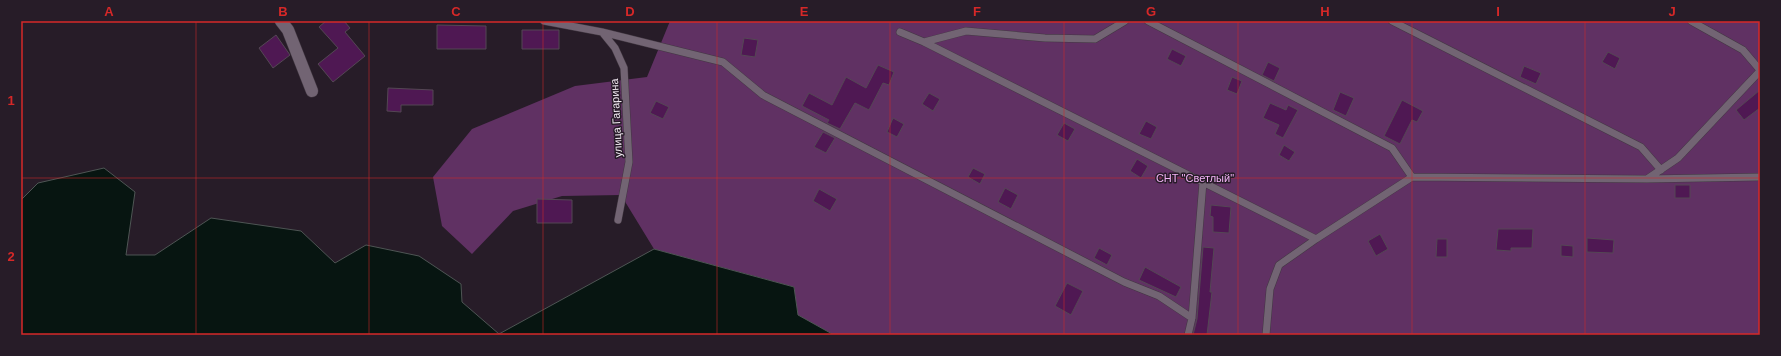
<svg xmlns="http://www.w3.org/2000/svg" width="1781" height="356" font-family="Helvetica,sans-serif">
<rect width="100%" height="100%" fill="#271c28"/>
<!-- green -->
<path fill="#603163" d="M670,21H1760V335H834L797,315L794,287L654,249L621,195L562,196L513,211L472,254L442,226L433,177L472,129L575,86L647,77Z"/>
<!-- water -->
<path fill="#071511" stroke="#4e5554" d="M104,168L135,192L126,255H155L211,218L301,231L335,263L366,245L419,256L461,284L462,302L499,334L654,249L794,287L798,315L834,335H21V200L38,183Z"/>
<!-- building -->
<path fill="#4f1853" stroke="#544754" d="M326,21H344L350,28L345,32L365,56L333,82L318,64L338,48L319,27Z
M437,25L486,26V49H437Z
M522,30H559V49H522Z
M276,35L290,55L273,68L259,48Z
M744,38L758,40L755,57L741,55Z
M1172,49L1186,56L1181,66L1167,59Z
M1608,52L1620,58L1615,69L1602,62Z
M1268,62L1280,68L1274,81L1262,75Z
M878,65L894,72L889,85L883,83L869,110L855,103L840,129L827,123L829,120L802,106L809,93L832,105L846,77L866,88Z
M1524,66L1541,73L1536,84L1520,77Z
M1232,77L1242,81L1237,94L1227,90Z
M388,88L433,90V105H401V112L387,111Z
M1760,90V108L1744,120L1736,110Z
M1340,92L1354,98L1346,116L1333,110Z
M929,93L940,99L933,111L922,104Z
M1402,100L1423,111L1417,122L1412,120L1400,144L1384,136Z
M656,101L669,107L663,119L650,113Z
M1270,103L1286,110L1288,105L1298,110L1283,138L1275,134L1279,125L1263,118Z
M893,118L904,124L897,137L887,132Z
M1146,121L1157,127L1151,139L1139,134Z
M1064,123L1075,129L1068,141L1057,135Z
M823,132L835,138L826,153L814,147Z
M1284,145L1295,152L1289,161L1279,155Z
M1137,159L1148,166L1141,178L1130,171Z
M973,168L985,174L980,184L968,177Z
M1675,185H1690V198H1675Z
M1005,188L1018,195L1011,209L998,202Z
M819,189L837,199L830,211L813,201Z
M537,199L572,200V223H537Z
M1211,205L1231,207L1229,233L1213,232V217L1210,216Z
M1498,229H1533L1532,248H1511V251L1496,250Z
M1380,234L1388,249L1376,256L1368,241Z
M1587,238L1614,240L1613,253L1587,252Z
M1437,239H1447V257H1436Z
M1561,245L1573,246V257L1561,256Z
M1203,247L1214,248L1210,292H1212L1207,335H1193L1197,319Z
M1099,248L1112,255L1107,265L1094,258Z
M1145,267L1181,287L1176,297L1139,280Z
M1067,283L1083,291L1071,315L1055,306Z"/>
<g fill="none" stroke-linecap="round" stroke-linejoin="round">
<!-- lane casing -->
<g stroke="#423842" stroke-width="8">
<path id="lane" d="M544,21L602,32L615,48L624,68L629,162L618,220
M1148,21L1392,148L1412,177
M1392,21L1641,147L1661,170
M1691,21L1743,50L1760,70
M602,32L723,62L763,95L1124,282L1159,296L1192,318
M900,32L924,42L1316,239
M924,42L966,31L1045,38L1095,39L1125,21
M1647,179L1760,177
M1188,335L1192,318L1203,182
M1266,335L1270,289L1279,265L1316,239L1412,177L1647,179L1678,158L1760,71"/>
</g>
<!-- street casing -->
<g stroke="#423842" stroke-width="13">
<path id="street" d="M281,21L288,30L312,91"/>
</g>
<!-- lane -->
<use href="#lane" stroke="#726473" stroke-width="7"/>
<!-- street -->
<use href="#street" stroke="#726473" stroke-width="12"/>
</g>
<!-- grid -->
<path fill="none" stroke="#d62828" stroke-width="1" stroke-opacity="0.55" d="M196,21V335M369,21V335M543,21V335M717,21V335M890,21V335M1064,21V335M1238,21V335M1412,21V335M1585,21V335M21,178H1760"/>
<g text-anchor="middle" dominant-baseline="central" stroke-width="3" stroke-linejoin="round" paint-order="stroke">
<!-- street labels -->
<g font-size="11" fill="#f2eaf2" stroke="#271c28">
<text transform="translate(616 118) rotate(-93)">улица Гагарина</text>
</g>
<!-- park labels -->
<g font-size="11" fill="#f2b2f5" stroke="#271c28">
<text x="1195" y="178">СНТ "Светлый"</text>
</g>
</g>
<!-- border -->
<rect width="1781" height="356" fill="none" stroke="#271c28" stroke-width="44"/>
<rect x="22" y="22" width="1737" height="312" fill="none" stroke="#d62828" stroke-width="1.5"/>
<g font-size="13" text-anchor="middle" font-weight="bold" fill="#d62828">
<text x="109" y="16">A</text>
<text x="283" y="16">B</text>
<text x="456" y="16">C</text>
<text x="630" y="16">D</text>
<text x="804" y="16">E</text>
<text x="977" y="16">F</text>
<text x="1151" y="16">G</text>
<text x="1325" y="16">H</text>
<text x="1498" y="16">I</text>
<text x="1672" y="16">J</text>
<text x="11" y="105">1</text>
<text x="11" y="261">2</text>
</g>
</svg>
